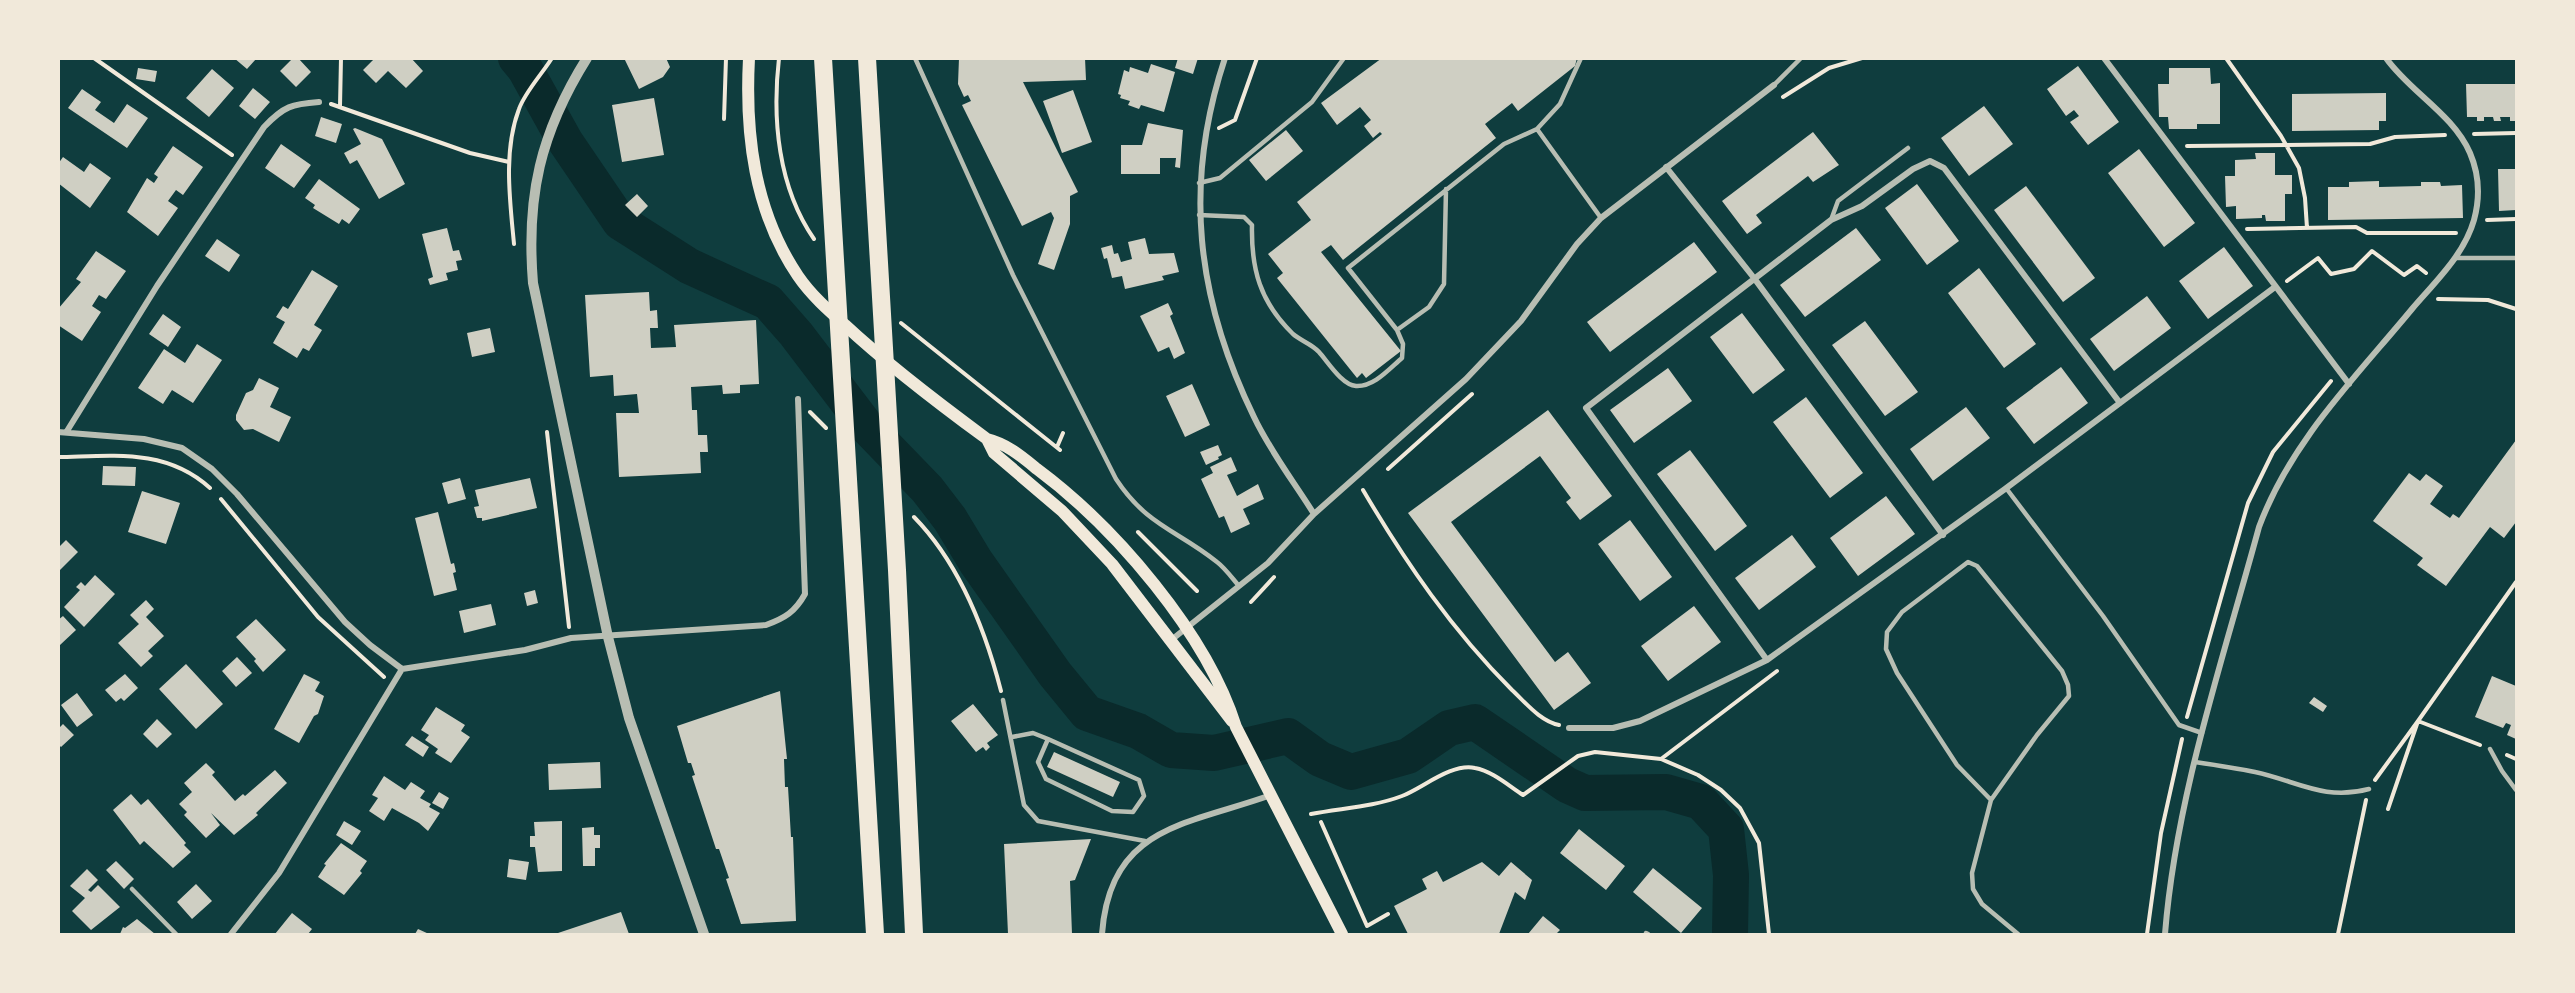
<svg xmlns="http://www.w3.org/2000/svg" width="2575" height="993" font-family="'Noto Sans',sans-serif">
<rect width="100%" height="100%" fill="#0f3d3e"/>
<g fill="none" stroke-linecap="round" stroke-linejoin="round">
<!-- river -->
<path stroke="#0a2a2b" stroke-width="36" d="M516,58L525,69L565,141L620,222L689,266L768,302L796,334L866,426L927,489L950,519L976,562L1055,674L1087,713L1138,731L1171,750L1214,753L1288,736L1320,759L1351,772L1408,756L1449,728L1475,722L1567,785L1585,793L1666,792L1701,802L1726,829L1731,875L1730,934"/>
</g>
<!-- building -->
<path fill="#cfcfc3" d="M234,58H257L247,69Z
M293,58H298L311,72L296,87L280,71Z
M375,58H411L423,71L406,88L388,71L376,83L363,70Z
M624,58H666L670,67L663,77L639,89Z
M959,58H1085L1086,80L1023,82L1078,192L1070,196V224L1054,270L1038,264L1054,218L1051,212L1022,226L962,105L971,101L968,95L964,97L958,84Z
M1178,58H1198L1193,74L1175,68Z
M1382,58H1577L1575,66L1518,111L1512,103L1485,124L1496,138L1343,260L1331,245L1321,252L1401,351L1366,378L1362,373L1357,378L1277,278L1283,273L1268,254L1311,220L1297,202L1382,134L1380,132L1373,138L1364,126L1371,120L1360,107L1337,125L1321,103Z
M1151,64L1175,72L1164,112L1141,105L1139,109L1128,105L1130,101L1120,98L1121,95L1118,94L1124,70L1129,72L1130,67L1148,73Z
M2078,66L2119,122L2088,145L2070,122L2079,116L2074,110L2066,116L2047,89Z
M138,68L157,71L155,82L136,79Z
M2169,68H2210L2211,84L2220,83V124H2197V129H2169L2168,117H2159L2158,84H2169Z
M212,69L234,88L209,117L186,98Z
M2466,84H2516V121H2510V117H2500L2501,121H2494L2493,117H2484V121H2477V117H2467Z
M253,88L270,102L255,119L239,106Z
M82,89L101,102L95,110L114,123L127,104L148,118L127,148L68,108Z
M1073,90L1092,142L1062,153L1043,101Z
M2386,93V121H2379V130L2292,131V94Z
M654,98L664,155L622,162L612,105Z
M1984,106L2013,144L1969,176L1941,138Z
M321,117L342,124L336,143L315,136Z
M1148,123L1183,130L1180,168L1175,167L1176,158H1160V174H1121V145H1142Z
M355,128L382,139L405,184L379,199L357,160L350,164L344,153L361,144L353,129Z
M1286,130L1303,151L1266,181L1249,160Z
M1813,132L1839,165L1813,182L1808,176L1756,215L1762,223L1747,234L1722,201Z
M281,144L311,165L294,188L265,168Z
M173,146L203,167L183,195L176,190L168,201L178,208L158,236L127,212L147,178L154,183L158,177L154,174Z
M2139,149L2195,223L2164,247L2108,173Z
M2255,153H2275V175H2292V194H2285V221H2266L2265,215H2262V218L2236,219V206L2226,207L2225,176H2235V160L2256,159Z
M63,157L84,172L90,163L111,178L90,208L58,183V164Z
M2498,169H2516V210L2499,211Z
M319,179L360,209L349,224L342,219L339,224L313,208L315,205L305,198Z
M2379,181V187L2421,186V182H2440L2441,186L2462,185L2463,218L2328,220V187H2349V182Z
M1917,184L1959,241L1927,265L1885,208Z
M2026,186L2095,278L2063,302L1994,210Z
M637,194L648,206L637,217L625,205Z
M447,228L453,251L459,250L462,260L456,261L458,270L446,273L448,280L430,285L428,279L433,277L422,234Z
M1856,228L1881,260L1805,317L1780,285Z
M1145,238L1149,254L1174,253L1179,272L1162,276L1164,280L1125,289L1122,276L1112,278L1107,258L1104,259L1101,248L1112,245L1114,254L1118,253L1121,262L1132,259L1128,242Z
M217,239L240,255L229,272L205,256Z
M1694,242L1717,272L1610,352L1587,322Z
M2224,247L2253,286L2208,319L2179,281Z
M96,251L126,271L106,299L99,295L92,306L101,312L82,341L58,325V309L81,282L76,279Z
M1979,268L2036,344L2004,368L1948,293Z
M312,270L338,286L314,325L322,330L309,351L303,348L297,358L273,343L285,322L276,317L283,306L288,309Z
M649,292L650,311L657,310L658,328H650L651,348L676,347L674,325L756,320L759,384L740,385V393L723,394L722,385L691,387L692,410H697L698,435H707L708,452H700L701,473L619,477L616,413H639L637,394L614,396L613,375L590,377L585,295Z
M2147,296L2171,328L2114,371L2090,339Z
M1168,303L1173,314L1170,316L1185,353L1174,359L1169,347L1158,352L1140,316Z
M1742,313L1785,370L1753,394L1710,337Z
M163,314L181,327L168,347L149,334Z
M1865,321L1918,392L1885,416L1832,345Z
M490,328L495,352L472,357L467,333Z
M197,344L222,360L193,403L172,390L163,404L138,388L164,349L185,363Z
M2061,367L2088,403L2034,444L2006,408Z
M1668,368L1692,401L1634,443L1610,410Z
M259,378L279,388L270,407L291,417L279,442L253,429L244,430L236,420V415L246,393L253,390Z
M1192,384L1210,425L1185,437L1166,396Z
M1806,397L1863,473L1830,498L1773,422Z
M1966,407L1990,438L1933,481L1910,449Z
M1548,410L1612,496L1580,520L1566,502L1571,498L1540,456L1451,522L1555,662L1568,652L1591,683L1554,710L1408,513Z
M2516,440V522L2504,538L2490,527L2446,586L2417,565L2423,558L2373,521L2409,473L2420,481L2426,474L2443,486L2430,504L2450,518L2453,514L2459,518Z
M1218,445L1222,455L1218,457L1219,459L1206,465L1200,452Z
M1690,450L1747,526L1715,551L1657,474Z
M1231,457L1237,471L1227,475L1237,496L1258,484L1264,499L1243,509L1250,524L1231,533L1224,516L1219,518L1201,479L1213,473L1210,467Z
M103,466L136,467L135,486L102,485Z
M460,478L466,499L448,504L442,483Z
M530,478L537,508L482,521V518H477L474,507L479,506L475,490Z
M142,491L180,503L166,544L128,532Z
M1886,496L1915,534L1858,576L1830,538Z
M438,512L451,564L454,563L456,572L453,573L457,590L434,596L415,518Z
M1630,520L1672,577L1640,601L1598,544Z
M1792,535L1816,567L1759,610L1735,578Z
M66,540L78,552L60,570L58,548Z
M95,575L115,594L84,627L64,607L80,590L76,587L81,582L85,586Z
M535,590L538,603L527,606L524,593Z
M146,600L154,609L146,617L164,636L148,651L153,656L141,667L118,643L139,624L130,615Z
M491,604L496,625L464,633L459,611Z
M1694,606L1721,642L1668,681L1641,646Z
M63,616L76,630L60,645L58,620Z
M256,619L286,650L263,672L254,661L256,659L236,637Z
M237,657L252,673L236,687L222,671Z
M186,664L223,704L196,729L159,689Z
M125,674L138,688L124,701L121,698L116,702L105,690Z
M304,674L320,682L315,691L324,696L318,714L314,716L299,743L274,729Z
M2492,676L2516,686V739L2507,735L2511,725L2506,723L2503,728L2475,717Z
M780,691L787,759H784L785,787H788L791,837H793L796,921L741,924L726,879L729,878L719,849H716L692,776L695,775L691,763H688L677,726Z
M77,693L93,715L77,727L61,705Z
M2314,697L2327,706L2323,712L2309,703Z
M973,704L998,735L987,743L990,747L986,751L983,747L976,752L951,721Z
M436,707L465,725L461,731L470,737L451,763L435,753L438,749L425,740L429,735L421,730Z
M157,719L172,734L157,748L143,734Z
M63,724L74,735L61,747L58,744V729Z
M412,736L429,747L423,757L405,745Z
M1054,752L1120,782L1113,797L1047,767Z
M600,762L601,788L549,790L548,764Z
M206,763L215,772L212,775L235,801L243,794L245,796L275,770L287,783L256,813L258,815L234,835L211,813L220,825L206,838L184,815L187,812L179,804L192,792L184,783Z
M384,776L405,790L411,782L425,791L420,798L431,804L429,807L440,813L428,831L419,823L392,808L384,821L369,811L378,798L372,795Z
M439,792L449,798L443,809L432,803Z
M131,794L141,805L148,799L186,843L184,845L191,852L173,868L144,841L140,845L113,810Z
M344,821L361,831L352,845L336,835Z
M562,821V871L538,872L535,847H530V836H535L534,822Z
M594,827V835H600V848H595V866H583L582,828Z
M1579,829L1625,866L1606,890L1560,853Z
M1091,839L1075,880L1070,881L1072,934H1008L1004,844Z
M341,843L367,861L360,871L362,873L344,895L318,877L326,865L324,864Z
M509,859L529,862L526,880L507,877Z
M116,861L134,879L124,889L106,870Z
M1482,862L1499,876L1511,862L1532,880L1525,900L1515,892L1499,934H1408L1394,906L1427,889L1422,879L1437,871L1443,882Z
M1653,868L1702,908L1681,933L1633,892Z
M87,869L98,880L88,890L91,892L98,885L120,907L91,930L72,911L85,898L70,886Z
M196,884L212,901L192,919L177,902Z
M621,912L629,934H555Z
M292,913L312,929L308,934H275Z
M1543,916L1560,930L1556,934H1528Z
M137,919L155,934H120L123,927L125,928Z
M418,929L429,934H415Z"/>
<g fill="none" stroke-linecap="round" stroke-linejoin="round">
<!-- path -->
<path stroke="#f1e9da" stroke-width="4" d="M94,58L232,155
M779,58C772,119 778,187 814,239
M2226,58L2281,136L2299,168L2305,198L2307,228
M1783,97L1829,68L1862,58
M331,104L470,153L509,162
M340,106L341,58
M724,119L726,58
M1219,128L1235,120L1257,58
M2474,134L2516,133
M2187,146L2370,144L2395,137L2445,135
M2487,220L2516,219
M2247,229L2356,227L2367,233H2456
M514,244C510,201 503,151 519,109C525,92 542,74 552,58
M2287,281L2318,258L2331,274L2354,269L2372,251L2404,275L2417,266L2426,273
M2438,299L2488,300L2516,309
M901,323L1060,450
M810,412L826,428
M547,432L569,627
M1057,447L1063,433
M58,457C113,456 166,448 210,488
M1388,469L1472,394
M1363,490C1406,563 1452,630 1512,690C1526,703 1540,721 1559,725
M221,499L318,617L384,677
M914,517C959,563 985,629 1001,691
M1138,532L1197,591
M1251,602L1274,577
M2187,717L2248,503L2273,452L2331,381
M2507,755L2516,759
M1661,759L1777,671
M2375,780L2418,721L2480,745
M2388,809L2418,721L2516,582
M1311,814C1342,808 1373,807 1402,796C1423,788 1451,763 1475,768C1492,771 1509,786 1523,795L1578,756L1595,752L1661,759L1698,775L1721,790L1740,808L1759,843L1769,934
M1321,822L1367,926L1388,914
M2147,934L2161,833L2182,739
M2338,934L2366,800"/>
<!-- service -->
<path stroke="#b8beb3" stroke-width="4.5" d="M915,58L1013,275L1116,479C1147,526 1177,530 1217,562C1225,568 1232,578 1239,586
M1581,58L1560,104L1537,129L1601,218
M1774,85L1801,58
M1199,183L1220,178L1312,102L1344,58
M1199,215L1244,217L1252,225C1251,269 1260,302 1293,334C1301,341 1312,344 1319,352C1328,362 1342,385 1356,386C1374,387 1389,369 1402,358L1403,344L1397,330L1348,268L1504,144L1537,129
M1831,220L1838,201L1908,148
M2455,258H2516
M1397,330L1429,307L1444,284L1446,189
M2006,488L2103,616L2179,725L2202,733
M1003,700L1024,805L1038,821L1145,841
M1012,737L1033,733L1048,739
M1048,739L1139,780L1144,796L1133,812L1112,811L1046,779L1038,762Z
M2490,749L2502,771L2516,790
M2195,762C2215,765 2235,768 2255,772C2297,781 2324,801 2369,789
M1991,800L1957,765L1897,673L1886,649L1887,632L1902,612L1968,562L1977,566L2062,671L2068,685L2069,696L2037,735L1991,800L1972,873L1973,889L1982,904L2018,934
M132,889L176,934
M1646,933L1648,934"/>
<!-- minor -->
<path stroke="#b8beb3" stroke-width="6" d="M1225,58C1183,184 1196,298 1254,417C1270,451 1294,482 1314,514
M2104,58L2349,384
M1666,167L1754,278L1943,535
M67,431L157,286L264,127C284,106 292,104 319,102
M58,432L144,439L182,448L212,469L237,494L345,622L370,645L402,669L525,650L571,638L766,625C785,618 795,612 805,594L798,399
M1170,641L1268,563L1314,514L1466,379L1521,321L1577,244L1601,218L1774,85
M1767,660L1586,408L1831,220L1862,206L1913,169L1930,161L1944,168L2120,403
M1569,728H1613L1640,721L1767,660L2005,489L2275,287
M231,934L279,873L402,669
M1102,934C1110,825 1188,825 1271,795
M2165,934C2176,796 2223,660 2259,527C2291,441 2355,378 2412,309C2435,282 2464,255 2474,220C2480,198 2479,174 2470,153C2453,114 2410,92 2386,58"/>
<!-- tertiary -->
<path stroke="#b8beb3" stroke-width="10" d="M587,58C540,133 526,197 533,283L608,637L629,718L704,934"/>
<!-- secondary -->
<path stroke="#f1e9da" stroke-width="12" d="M749,58C745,134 754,211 798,276C811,295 828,310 845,325C889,366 938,403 987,439C1007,444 1021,456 1037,469C1115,527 1207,634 1236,727L1342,934
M987,439L994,453L1062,511L1112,564L1232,721"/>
<!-- motorway -->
<path stroke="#f1e9da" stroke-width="18" d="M823,58L875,934
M867,58L897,570L914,934"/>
</g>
<!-- border -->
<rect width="2575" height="993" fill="none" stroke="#f1e9da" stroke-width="120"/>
</svg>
